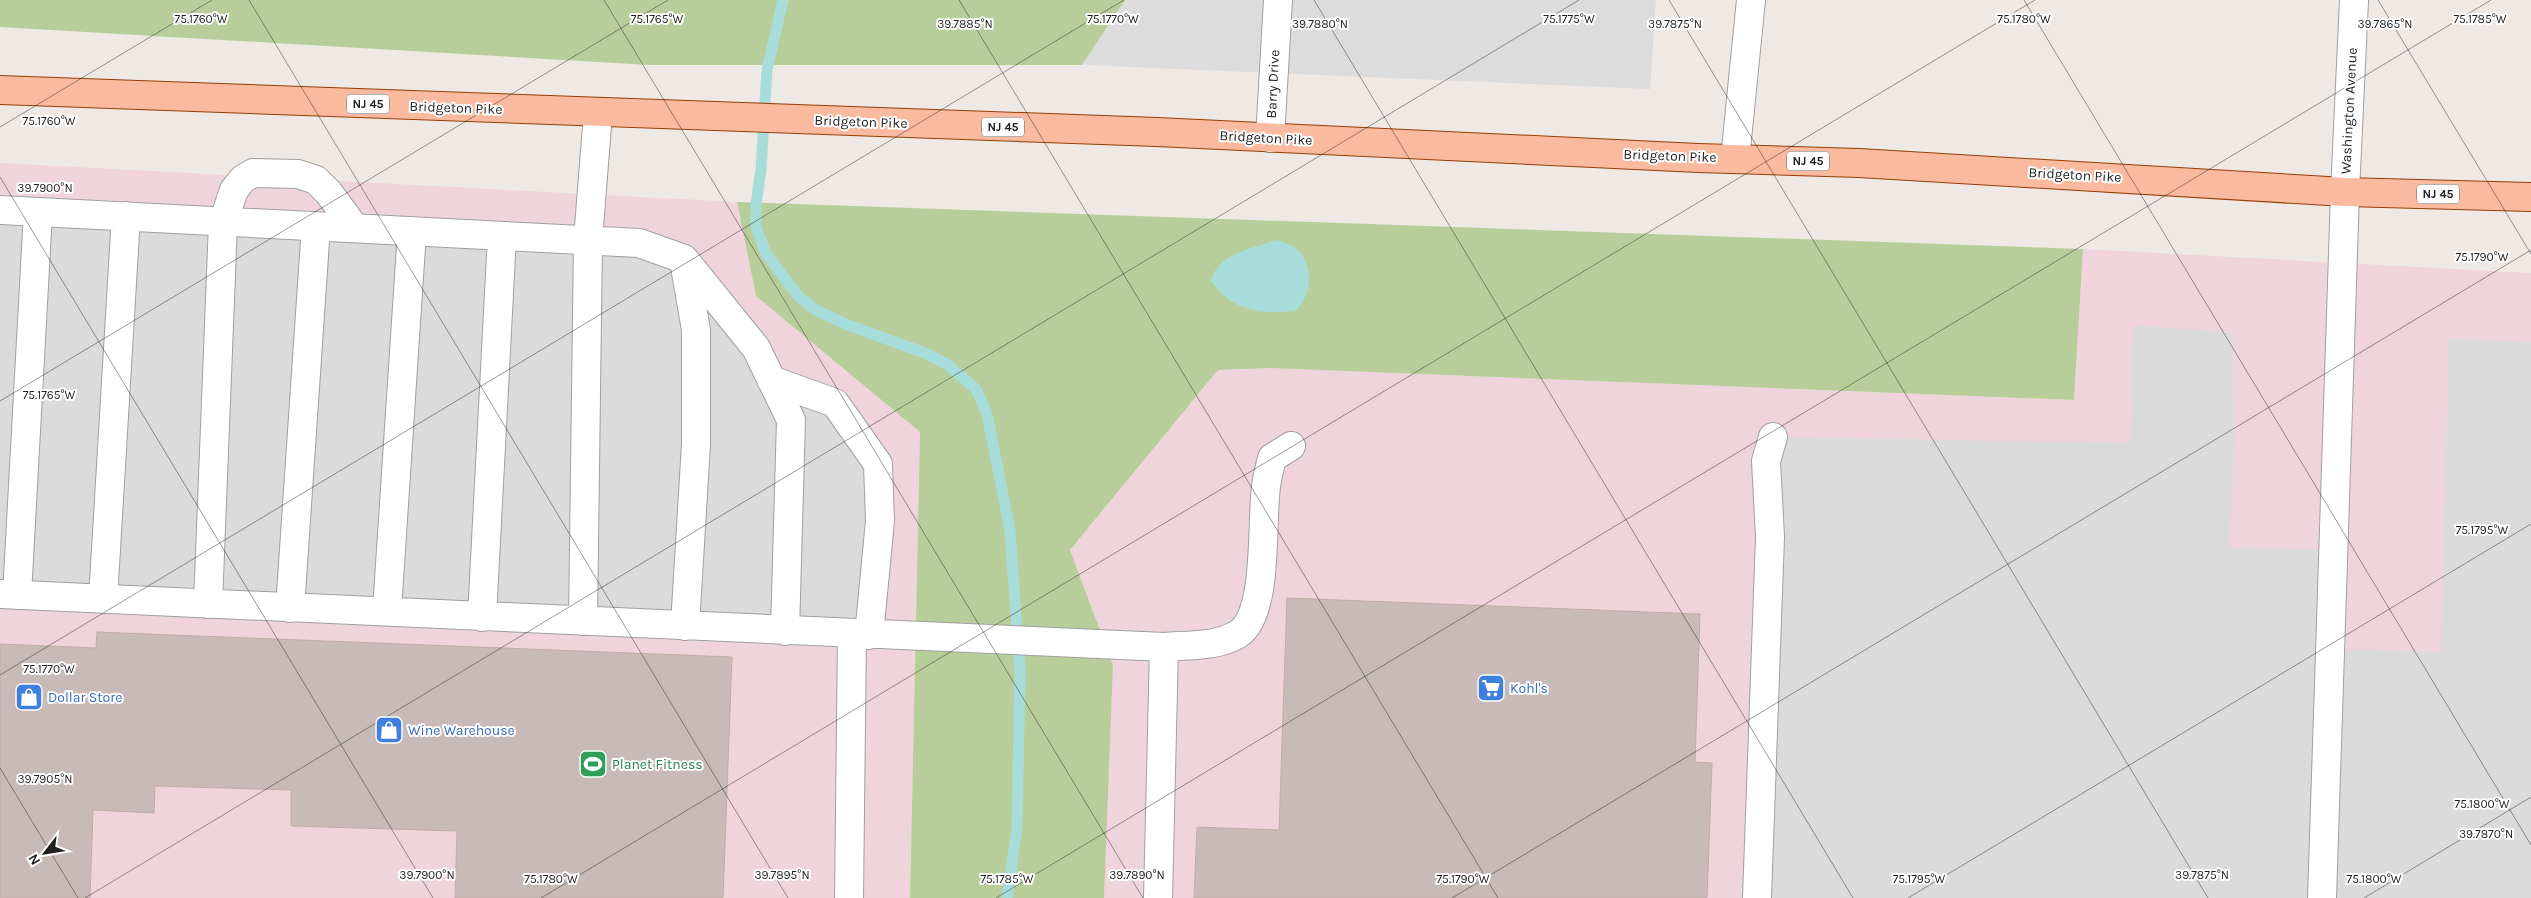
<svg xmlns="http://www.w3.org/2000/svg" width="2531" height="898" font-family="Karla,sans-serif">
<rect width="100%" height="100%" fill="#efe9e5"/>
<!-- residential -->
<path fill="#dddcdc" d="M1125,0H1656L1650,89L1082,65Z"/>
<!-- commercial -->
<path fill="#f0d4db" d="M0,163L737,202L756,296L920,432L910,898H0Z
M2083,249L2531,273V898H1104L1113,665L1070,550L1218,370L1268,368L2074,400Z"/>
<!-- forest -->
<path fill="#b8ce9a" d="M0,0H1125L1082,65H649L0,27Z
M737,202L2083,249L2074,400L1268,368L1218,370L1070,550L1113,665L1104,898H910L920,432L756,296Z"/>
<!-- parking -->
<path fill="#dbdbdb" d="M0,210L684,259L771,380L835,403L878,464L869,635L0,594Z
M2134,325L2232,333L2234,445L2229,547L2333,550L2330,649L2441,652L2449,339L2531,342V898H1758L1773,437L2130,443Z"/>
<!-- water -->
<path fill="#a6dcda" d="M1276,240C1283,242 1293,245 1298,250C1314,268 1312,294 1296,311C1260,314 1233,312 1211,281C1216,254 1254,248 1276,240Z"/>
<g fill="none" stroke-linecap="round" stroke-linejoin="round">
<!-- stream -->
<path stroke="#a6dcda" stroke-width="11" d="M783,0L767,70L761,169L756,205V227L766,254L799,297L818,311L848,325L925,353L948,365L976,389L987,414L1010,530L1020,673L1017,828L1007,898"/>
</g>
<!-- building -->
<path fill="#c7bab8" stroke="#c1aca7" d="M1287,598L1700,614L1695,762L1712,763L1707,898H1194L1197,827L1279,830Z
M97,632L732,657L723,898H455L457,831L291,826V790L155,786L154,813L93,810L90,898H0V644L96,648Z"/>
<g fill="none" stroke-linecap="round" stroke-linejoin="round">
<!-- minor casing -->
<g stroke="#a0a0a0" stroke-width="30">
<path id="minor" d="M1270,138L1278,0
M1735,159L1751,0
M0,210L639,243L684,259L756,348L791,420L785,631
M684,261L696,330V444L685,626
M771,380L835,403L878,464L880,521L869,635
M0,594L1164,647
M17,595L38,212
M103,599L126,216
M208,604L223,223L234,190L243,179L253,173L298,174L316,180L329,193L354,227
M290,608L316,226
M387,610L412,231
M482,617L502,236
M583,621L588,240L598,113
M849,898L852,634
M1158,898L1164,647C1188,645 1217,647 1238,634C1269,615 1261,521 1266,487C1267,477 1270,467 1272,458L1291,446
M1757,898L1770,537L1766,461L1773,437
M2322,898L2345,192L2354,0"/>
</g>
<!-- major casing -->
<g stroke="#973d02" stroke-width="30">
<path id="major" d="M0,90L1157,132L1698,158L1859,163L2345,192L2531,197"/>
</g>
<!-- minor -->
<use href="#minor" stroke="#fff" stroke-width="28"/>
<!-- major -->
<use href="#major" stroke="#faba9f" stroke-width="28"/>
</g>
<!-- ticks -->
<path fill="none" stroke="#1f1f1f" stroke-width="1" stroke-opacity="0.45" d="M249,0L788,898M604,0L1143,898M959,0L1498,898M1314,0L1853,898M1669,0L2208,898M2024,0L2531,845M2378,0L2531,254M0,127L212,0M0,177L433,898M0,401L668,0M0,675L1124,0M0,768L78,898M85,898L1579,0M541,898L2035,0M996,898L2491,0M1452,898L2531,250M1908,898L2531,524M2364,898L2531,797"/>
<!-- icons -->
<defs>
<g id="supermarket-square" transform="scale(1.4375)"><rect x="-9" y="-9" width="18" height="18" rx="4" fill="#3f7fe0" stroke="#fff"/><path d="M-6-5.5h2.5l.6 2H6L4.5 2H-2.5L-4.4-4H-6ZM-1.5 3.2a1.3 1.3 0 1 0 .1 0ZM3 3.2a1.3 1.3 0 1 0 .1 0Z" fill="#fff"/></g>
<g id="shop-square" transform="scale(1.4375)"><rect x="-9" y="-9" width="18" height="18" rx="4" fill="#3f7fe0" stroke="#fff"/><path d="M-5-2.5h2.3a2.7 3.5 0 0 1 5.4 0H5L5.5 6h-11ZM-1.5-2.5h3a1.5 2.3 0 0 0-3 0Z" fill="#fff"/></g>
<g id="stadium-square" transform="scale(1.4375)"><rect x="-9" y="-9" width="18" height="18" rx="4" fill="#2e9e5b" stroke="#fff"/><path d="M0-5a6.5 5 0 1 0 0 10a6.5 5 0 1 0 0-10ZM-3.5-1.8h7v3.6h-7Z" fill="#fff"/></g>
</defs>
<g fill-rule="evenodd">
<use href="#supermarket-square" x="1491" y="688"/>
<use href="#shop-square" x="29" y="697"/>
<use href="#shop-square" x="389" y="730"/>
<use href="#stadium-square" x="593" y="764"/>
</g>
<g text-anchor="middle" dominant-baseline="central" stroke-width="4" stroke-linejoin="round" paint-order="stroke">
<!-- shield labels -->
<g fill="#fff" stroke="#626262" stroke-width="1">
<rect x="347" y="94.5" width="42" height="19" rx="4"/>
<rect x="982" y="117.5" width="42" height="19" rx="4"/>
<rect x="1787" y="151.5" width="42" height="19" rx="4"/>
<rect x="2417" y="184.5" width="42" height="19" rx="4"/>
</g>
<g font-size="12" font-weight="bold" fill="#1f1f1f">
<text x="368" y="104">NJ 45</text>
<text x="1003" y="127">NJ 45</text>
<text x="1808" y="161">NJ 45</text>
<text x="2438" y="194">NJ 45</text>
</g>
<!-- street labels -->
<g font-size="14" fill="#1f1f1f" stroke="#fff">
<text transform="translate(1273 84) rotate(-87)">Barry Drive</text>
<text transform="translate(456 108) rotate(2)">Bridgeton Pike</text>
<text transform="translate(2349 111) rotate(-87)">Washington Avenue</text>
<text transform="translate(861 122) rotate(2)">Bridgeton Pike</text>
<text transform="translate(1266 138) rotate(3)">Bridgeton Pike</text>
<text transform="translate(1670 156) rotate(2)">Bridgeton Pike</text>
<text transform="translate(2075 175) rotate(3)">Bridgeton Pike</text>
</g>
<!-- shop labels -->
<g font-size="14" fill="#366cbe" stroke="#fff" text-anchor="start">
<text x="1510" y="688">Kohl's</text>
<text x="48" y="697">Dollar Store</text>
<text x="408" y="730">Wine Warehouse</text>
</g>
<!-- leisure labels -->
<g font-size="14" fill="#27864d" stroke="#fff" text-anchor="start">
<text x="612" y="764">Planet Fitness</text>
</g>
</g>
<g font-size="12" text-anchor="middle" fill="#1f1f1f" stroke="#fff" stroke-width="4" stroke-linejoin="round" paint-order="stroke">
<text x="201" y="23">75.1760°W</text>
<text x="657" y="23">75.1765°W</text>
<text x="1113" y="23">75.1770°W</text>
<text x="1569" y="23">75.1775°W</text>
<text x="2024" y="23">75.1780°W</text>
<text x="2480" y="23">75.1785°W</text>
<text x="2385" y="28">39.7865°N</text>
<text x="965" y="28">39.7885°N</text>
<text x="1320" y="28">39.7880°N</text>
<text x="1675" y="28">39.7875°N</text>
<text x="49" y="125">75.1760°W</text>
<text x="45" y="192">39.7900°N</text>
<text x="2482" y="261">75.1790°W</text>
<text x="49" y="399">75.1765°W</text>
<text x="2482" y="534">75.1795°W</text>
<text x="49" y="673">75.1770°W</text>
<text x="45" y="783">39.7905°N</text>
<text x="2482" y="808">75.1800°W</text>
<text x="2486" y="838">39.7870°N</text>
<text x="427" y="879">39.7900°N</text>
<text x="782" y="879">39.7895°N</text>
<text x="1137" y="879">39.7890°N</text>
<text x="2202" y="879">39.7875°N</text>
<text x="551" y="883">75.1780°W</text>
<text x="1007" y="883">75.1785°W</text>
<text x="1463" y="883">75.1790°W</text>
<text x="1919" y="883">75.1795°W</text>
<text x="2374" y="883">75.1800°W</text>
</g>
<!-- north arrow -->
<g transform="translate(45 853) rotate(239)" stroke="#ffffff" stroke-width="4" paint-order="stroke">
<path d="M0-4L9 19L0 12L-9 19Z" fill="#1f1f1f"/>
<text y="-8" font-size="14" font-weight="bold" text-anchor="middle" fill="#1f1f1f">N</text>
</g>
</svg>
